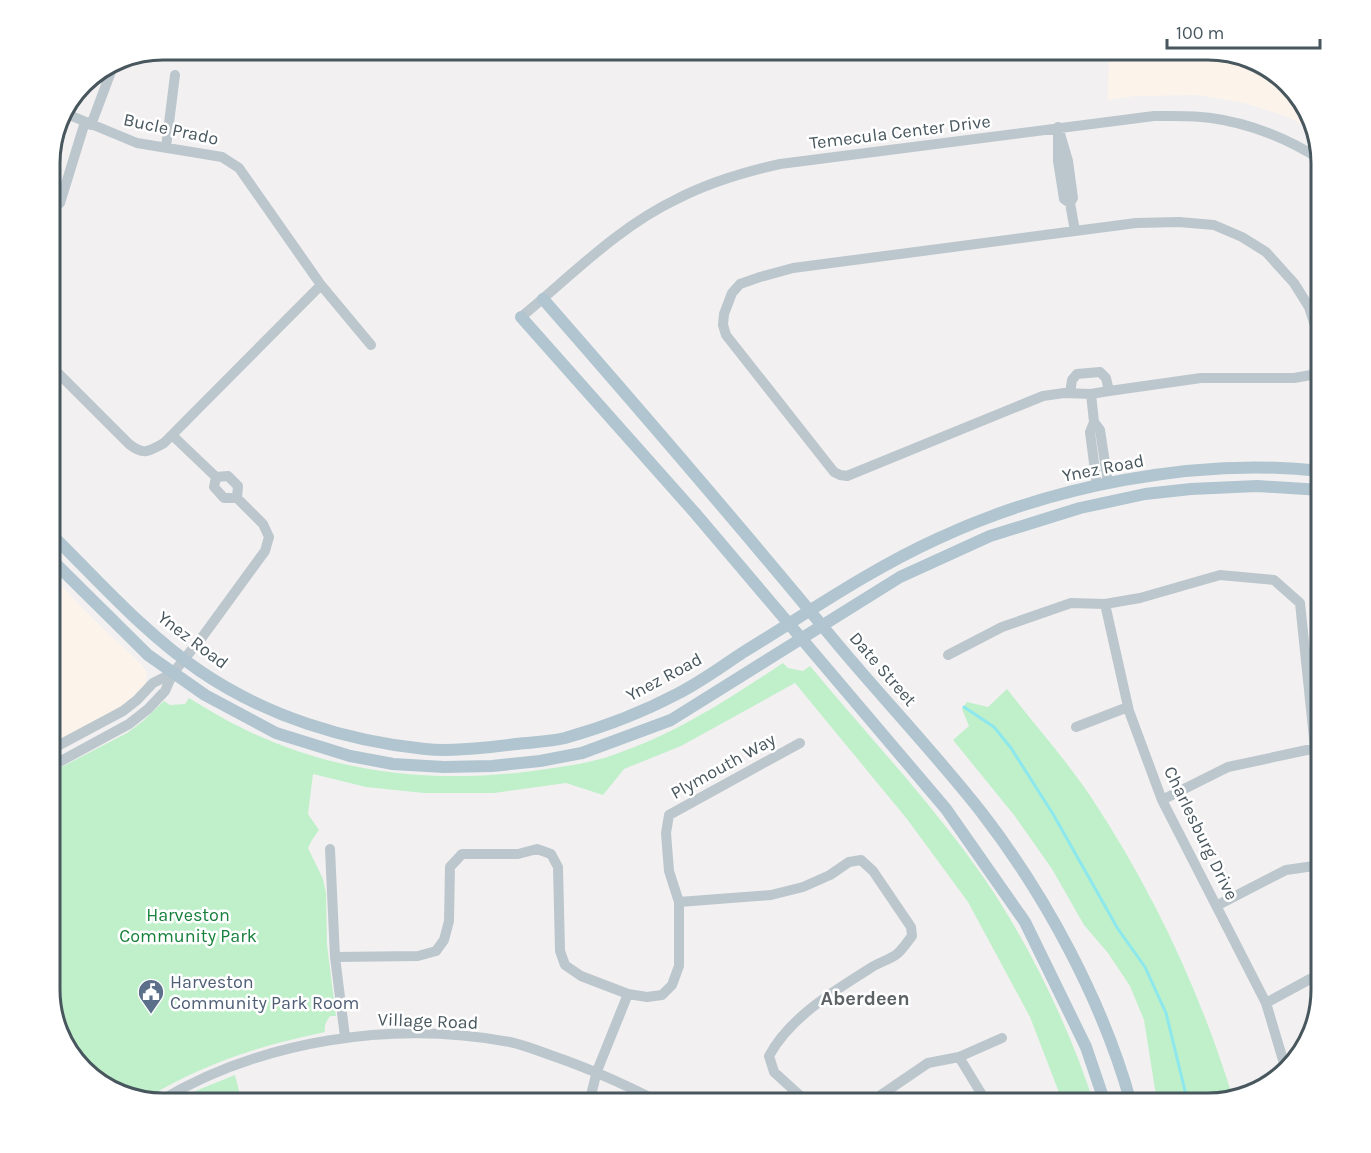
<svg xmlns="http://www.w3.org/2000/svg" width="1371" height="1153" font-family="Karla,sans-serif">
<rect width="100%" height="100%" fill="#f3f0f1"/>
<!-- commercial -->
<path fill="#fcf4eb" d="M1109,50H1208L1283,78L1313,119L1316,134L1289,117L1245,103L1197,95L1135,96L1108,100Z
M50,574L98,624L142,665L147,673L145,687L134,698L110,714L50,744Z"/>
<!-- green -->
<path fill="#bff0ca" d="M783,663L788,668L803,671L810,666C868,736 932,803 984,878C1031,947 1068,1025 1094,1103H1063L1030,1017L968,902L907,819L795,683L681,746L624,769L603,795L566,783L494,793H424L366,787L313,774L308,814L319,830L312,840L308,848L323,879L326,893L327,945L336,1016H330C326,1022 324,1025 325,1032C262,1045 201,1064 147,1098L88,1075L61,1040L50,997V773L127,733L143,721L164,701L170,705L185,704L189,698C207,709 225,720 244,729C332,773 435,784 532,771C560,767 589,764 616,754C677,733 729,699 783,663Z
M1007,689C1035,725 1066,760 1091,797C1153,891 1200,991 1233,1098L1208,1103H1159L1155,1089L1144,1020L1130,986L1108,953L1084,925L1052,869L1014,815L953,740L969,726L962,709L967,702L988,707Z
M235,1075L242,1103H181L178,1098Z"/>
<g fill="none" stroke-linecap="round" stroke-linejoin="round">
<!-- stream -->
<path stroke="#8ce8ed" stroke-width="3" d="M964,707L994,727L1011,748L1053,814L1118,929L1145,967L1166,1013L1188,1103"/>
<!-- minor -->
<path stroke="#bcc7cd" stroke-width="10" d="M62,112L137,143L222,157L239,168L321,285L371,345
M91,125L112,69
M166,147L175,75
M60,203L85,122
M1070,203L1064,199L1058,161V127L1068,161L1073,198L1070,203L1075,231L793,268L760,277L740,284L732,293L724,314L723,325L726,335L834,472L840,475L847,476L1043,396L1064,393L1091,394L1094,422L1090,432L1097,486
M1075,231L1136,223L1179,222L1214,225L1242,237L1266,252L1294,283L1309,307L1317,332L1321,354L1319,367L1311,375L1294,378H1201L1109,391
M521,317C571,276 618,227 677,199C710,182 744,172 780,164L1154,116C1173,116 1193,115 1211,118C1249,123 1289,139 1321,160
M50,365L129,444C144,456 149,451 164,443L321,285
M1070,393L1072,380L1077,374L1100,372L1106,378L1109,391L1091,394
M1094,422L1100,430L1108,483
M216,477L228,476L238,486L237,498
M1105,604L1129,711L1162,800L1266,1003L1286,1070
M948,655L1002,627L1071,603L1105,604L1140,598L1220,575L1274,580L1300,603L1315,748
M1076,727L1128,707
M50,750L123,711L137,700L153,683L173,673
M50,767L129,724L148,709L165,691L173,673L203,636L265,551L269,537L263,524L237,498H224L214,487L216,477L172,435
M1162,800L1228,767L1321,747
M330,849L335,957L345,1037
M679,902L771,895L803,887L830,875L849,862L861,860L873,871L911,927L912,936C907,942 903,949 897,954C889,960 877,963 869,969C833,992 790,1017 769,1056L774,1072L808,1103
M1218,905L1286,870L1321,865
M335,957L418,956L436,951L444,940L449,921L450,867L462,854H518L537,849L551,854L558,867L560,951L565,965L581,976L628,994L647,997L662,995L672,985L679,966V902L669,871L666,833L669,815L800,743
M1266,1003L1310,979L1321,977
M959,1057L987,1103
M158,1102C261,1040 392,1020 510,1042C524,1045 539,1051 553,1056C591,1069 626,1085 661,1103
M589,1103L597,1071L628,994
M874,1103L881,1095L928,1063L959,1057L1002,1038"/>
<!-- major -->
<path stroke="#b0c5cf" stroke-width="12" d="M543,299C641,411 739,525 834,640C883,699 935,753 982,813C1046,896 1103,1002 1131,1103
M521,317L695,513L946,809L1025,922L1086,1047L1105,1103
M50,533C98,580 144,633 200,671C266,716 346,741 425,749C454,752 487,748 516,744C532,742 549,742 565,738C604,727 641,713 677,694C699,683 721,667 742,653C806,614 869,570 937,539C1050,486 1196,457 1321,471
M50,558L148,655L205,695L276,733L350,756L393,764L444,767L492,766L540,761L582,753L671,720L900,577L990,536L1080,508L1145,494L1191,489L1257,486L1321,490"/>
</g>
<!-- icons -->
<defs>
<g id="civic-pin" transform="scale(1.35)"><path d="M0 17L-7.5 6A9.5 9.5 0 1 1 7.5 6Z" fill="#5c6f8a" stroke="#fff"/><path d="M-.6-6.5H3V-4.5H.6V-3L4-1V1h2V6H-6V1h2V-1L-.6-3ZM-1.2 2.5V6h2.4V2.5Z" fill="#fff"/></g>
</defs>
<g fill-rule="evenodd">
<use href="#civic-pin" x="151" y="992"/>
</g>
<g text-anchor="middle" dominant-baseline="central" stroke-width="5" stroke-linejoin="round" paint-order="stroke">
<!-- street labels -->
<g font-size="18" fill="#48575e" stroke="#fff">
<text transform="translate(171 129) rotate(12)">Bucle Prado</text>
<text transform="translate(900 132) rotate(-7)">Temecula Center Drive</text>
<text transform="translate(1103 468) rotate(-11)">Ynez Road</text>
<text transform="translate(193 640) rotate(37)">Ynez Road</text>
<text transform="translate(883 669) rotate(49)">Date Street</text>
<text transform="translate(664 677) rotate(-28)">Ynez Road</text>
<text transform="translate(723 766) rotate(-29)">Plymouth Way</text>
<text transform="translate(1201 833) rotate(64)">Charlesburg Drive</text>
<text transform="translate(428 1021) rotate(2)">Village Road</text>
</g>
<!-- park labels -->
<g font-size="18" fill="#17813b" stroke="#fff">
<text x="188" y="915">Harveston<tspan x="188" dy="21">Community Park</tspan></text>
</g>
<!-- service labels -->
<g font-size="18" fill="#4e5e75" stroke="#fff" text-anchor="start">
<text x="170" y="982">Harveston<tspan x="170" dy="21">Community Park Room</tspan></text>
</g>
<!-- neighbourhood labels -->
<g font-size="20" font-weight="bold" fill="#5d6265" stroke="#fff">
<text x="865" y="998">Aberdeen</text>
</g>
</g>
<!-- crop -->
<path d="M0 0H1371V1153H0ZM163 60H1208A103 103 0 0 1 1311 163V990A103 103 0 0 1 1208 1093H163A103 103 0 0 1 60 990V163A103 103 0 0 1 163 60Z" fill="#fff" fill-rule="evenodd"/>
<path fill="none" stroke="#48575e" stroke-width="3" d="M163 60H1208A103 103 0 0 1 1311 163V990A103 103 0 0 1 1208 1093H163A103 103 0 0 1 60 990V163A103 103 0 0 1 163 60Z"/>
<!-- scale -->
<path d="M1167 39v9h153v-9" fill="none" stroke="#48575e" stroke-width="3"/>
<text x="1176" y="39" font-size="18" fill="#48575e" stroke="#ffffff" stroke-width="4.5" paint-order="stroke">100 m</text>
</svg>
